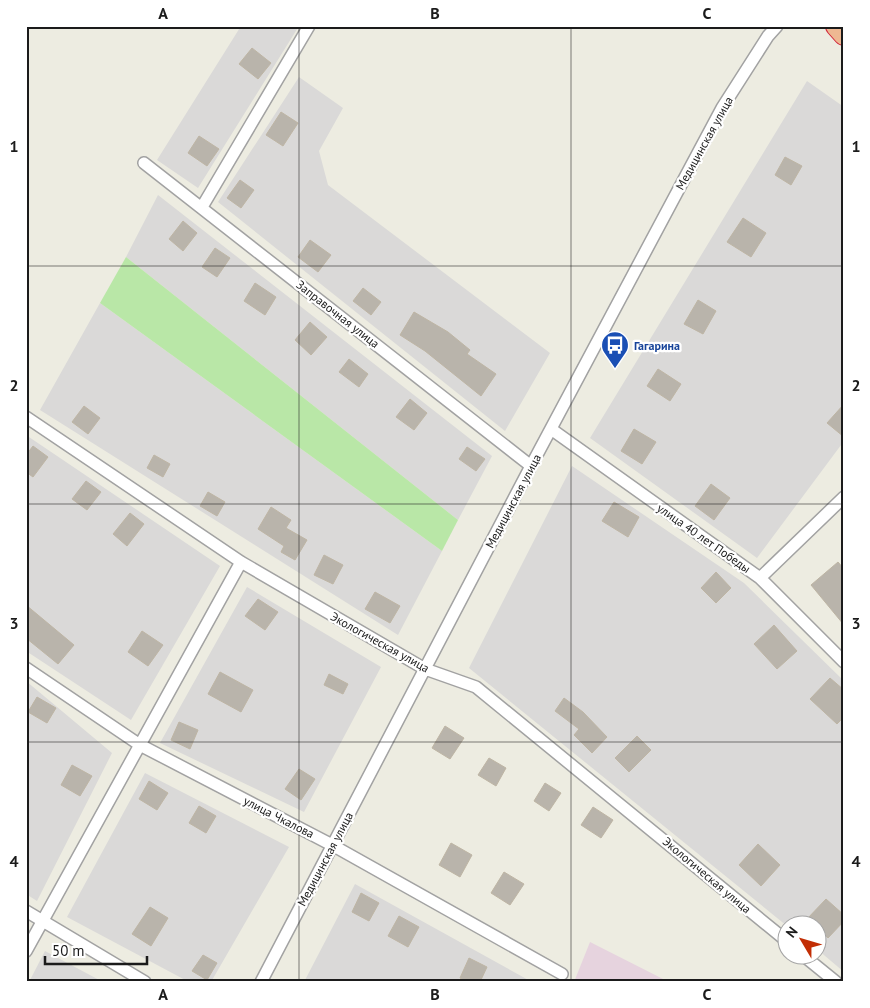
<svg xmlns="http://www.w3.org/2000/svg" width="870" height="1008" font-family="'PT Sans',sans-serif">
<rect width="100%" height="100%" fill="#edece1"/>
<!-- residential -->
<path fill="#dad9d8" d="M241,26H299L198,188L157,160Z
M299,77L343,108L319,151L328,185L550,353L505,431L218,202Z
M807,81L844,107V441L757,558L590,438Z
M158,195L492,456L458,520L126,257Z
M100,303L442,551L398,635L40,410Z
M26,435L220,566L131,720L26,651Z
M572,466L744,583L844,681V972L818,950V926H787L469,668Z
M247,587L381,667L304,812L160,743Z
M26,681L112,753L37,901L26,894Z
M145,773L289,847L211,982H189L67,917Z
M355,884L532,982H304Z
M45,951L103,982H29Z"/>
<!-- industrial -->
<path fill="#e6d3de" d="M590,942L669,982H574Z"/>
<!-- grass -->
<path fill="#b9e7a7" d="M126,257L458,520L442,551L100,303Z"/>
<!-- building -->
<path fill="#b9b4ab" stroke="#beb5a4" d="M252,48L271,63L258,79L239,64Z
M281,112L298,123L283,146L266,135Z
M199,136L219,149L207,166L188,153Z
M785,157L802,166L791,185L775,175Z
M240,180L254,190L241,208L227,198Z
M743,218L766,233L751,257L727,242Z
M183,221L197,233L183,251L169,239Z
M310,240L331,255L318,272L298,257Z
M215,248L230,258L217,277L202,267Z
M255,283L276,297L265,315L244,301Z
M363,288L381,302L371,315L353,301Z
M698,300L716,311L703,334L684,324Z
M414,312L448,332L470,350L467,354L496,374L481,396L425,351L400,335Z
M310,322L327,337L311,355L295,340Z
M349,359L368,374L359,387L339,372Z
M658,369L681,384L670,401L647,386Z
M410,399L427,413L414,430L396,417Z
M844,404V437L827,423Z
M84,406L100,418L88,434L72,422Z
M634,429L656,442L642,464L621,451Z
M33,446L48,457L33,477L26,472V455Z
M467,447L485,459L476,471L459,459Z
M154,455L170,464L163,477L147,468Z
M86,481L101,492L87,510L72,499Z
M711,484L730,498L714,520L695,506Z
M208,492L225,502L217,516L200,506Z
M614,502L639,517L628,537L602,521Z
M271,507L291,520L286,528L307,540L295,560L281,552L284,546L258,529Z
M130,513L144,524L127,546L113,534Z
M324,555L343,565L333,584L314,575Z
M838,562L844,569V625L811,585Z
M716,572L731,588L716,603L701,588Z
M375,592L400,606L390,623L365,609Z
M258,599L278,612L265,630L245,616Z
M26,605L74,645L58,664L26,638Z
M774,625L797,651L777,669L754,644Z
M142,631L163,645L148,666L128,652Z
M220,672L253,690L241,712L208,694Z
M329,674L348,684L343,694L324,685Z
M830,678L844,690V717L837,724L810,699Z
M37,697L56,708L47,723L28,712Z
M564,698L583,712L607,737L592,753L574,735L579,729L555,711Z
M179,722L198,730L190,749L171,740Z
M445,726L464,738L450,759L432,748Z
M637,736L651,750L629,772L615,758Z
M489,758L506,768L496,786L478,775Z
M72,765L92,776L80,796L61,785Z
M299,769L315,779L301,800L285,789Z
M149,781L168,793L157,810L139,799Z
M545,783L561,793L549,811L534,801Z
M199,806L216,816L206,833L189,823Z
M593,807L613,820L601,838L581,825Z
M451,843L472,855L460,877L439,865Z
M758,844L780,865L761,886L739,865Z
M504,872L524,884L510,905L491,893Z
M361,893L379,903L369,921L352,912Z
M826,899L844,915V921L828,938L818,928V926L807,919Z
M150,907L168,918L151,946L132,934Z
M399,916L419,927L408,947L388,936Z
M203,955L217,963L207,980L192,971Z
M469,958L487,967L480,982H467L460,978Z"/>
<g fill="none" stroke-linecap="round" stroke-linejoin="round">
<!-- minor casing -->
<g stroke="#a2a2a2" stroke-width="14">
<path id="minor" d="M144,163L531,466
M202,207L309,26
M26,417L241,562L425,669L476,687L788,942
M551,429L760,578L844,662
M760,578L844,497
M26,668L140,745L332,845L562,974
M26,911L145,982
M26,951L241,562
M804,956L836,982
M261,982L531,466L722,108L768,36L777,26"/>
</g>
<!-- trunk casing -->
<g stroke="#d2273c" stroke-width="22">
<path id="trunk" d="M836,26L844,35"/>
</g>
<!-- minor -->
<use href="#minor" stroke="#fff" stroke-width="11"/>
<!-- trunk -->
<use href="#trunk" stroke="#eeb892" stroke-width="20"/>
</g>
<!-- grid -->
<path fill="none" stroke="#1b1b1b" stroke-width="1" stroke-opacity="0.55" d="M299,26V982M571,26V982M26,266H844M26,504H844M26,742H844"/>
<!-- icons -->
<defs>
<g id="bus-pin" transform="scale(1.4375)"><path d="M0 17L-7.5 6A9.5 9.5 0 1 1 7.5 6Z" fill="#1a4fb4" stroke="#fff"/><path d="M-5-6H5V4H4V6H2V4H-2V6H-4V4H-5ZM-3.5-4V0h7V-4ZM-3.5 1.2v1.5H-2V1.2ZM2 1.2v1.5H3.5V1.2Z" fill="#fff"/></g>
</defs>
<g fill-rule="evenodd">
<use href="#bus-pin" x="615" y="345"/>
</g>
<g text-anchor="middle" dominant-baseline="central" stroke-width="4.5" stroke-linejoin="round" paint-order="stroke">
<!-- street labels -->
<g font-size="12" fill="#1b1b1b" stroke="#fff">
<text transform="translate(704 143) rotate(-61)">Медицинская улица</text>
<text transform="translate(338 314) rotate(38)">Заправочная улица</text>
<text transform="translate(513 501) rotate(-62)">Медицинская улица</text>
<text transform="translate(704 538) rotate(35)">улица 40 лет Победы</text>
<text transform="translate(380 642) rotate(29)">Экологическая улица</text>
<text transform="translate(279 817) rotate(27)">улица Чкалова</text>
<text transform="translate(325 859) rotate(-62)">Медицинская улица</text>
<text transform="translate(707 875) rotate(40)">Экологическая улица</text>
</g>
<!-- transit labels -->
<g font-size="12" font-weight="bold" fill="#164399" stroke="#fff" text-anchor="start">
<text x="634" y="345">Гагарина</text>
</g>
</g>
<!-- border -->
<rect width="870" height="1008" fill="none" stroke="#ffffff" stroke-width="55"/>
<!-- north arrow -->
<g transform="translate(802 940) rotate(308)"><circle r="24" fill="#ffffff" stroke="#a4a4a4"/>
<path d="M0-4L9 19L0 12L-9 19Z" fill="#c22e05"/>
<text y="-8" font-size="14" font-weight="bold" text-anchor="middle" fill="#1b1b1b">N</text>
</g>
<!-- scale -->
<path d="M45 956v8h102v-8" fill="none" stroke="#1b1b1b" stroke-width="2.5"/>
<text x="52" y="956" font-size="15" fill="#1b1b1b" stroke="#ffffff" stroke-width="4" paint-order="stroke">50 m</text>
<rect x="28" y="28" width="814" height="952" fill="none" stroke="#1b1b1b" stroke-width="2"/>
<g font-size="16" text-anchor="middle" font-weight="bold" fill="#1b1b1b">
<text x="163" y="19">A</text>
<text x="435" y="19">B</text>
<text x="707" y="19">C</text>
<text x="14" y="152">1</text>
<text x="856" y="152">1</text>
<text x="14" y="391">2</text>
<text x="856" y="391">2</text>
<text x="14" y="629">3</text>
<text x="856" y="629">3</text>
<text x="14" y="867">4</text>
<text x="856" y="867">4</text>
<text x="163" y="1000">A</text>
<text x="435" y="1000">B</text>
<text x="707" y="1000">C</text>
</g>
</svg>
